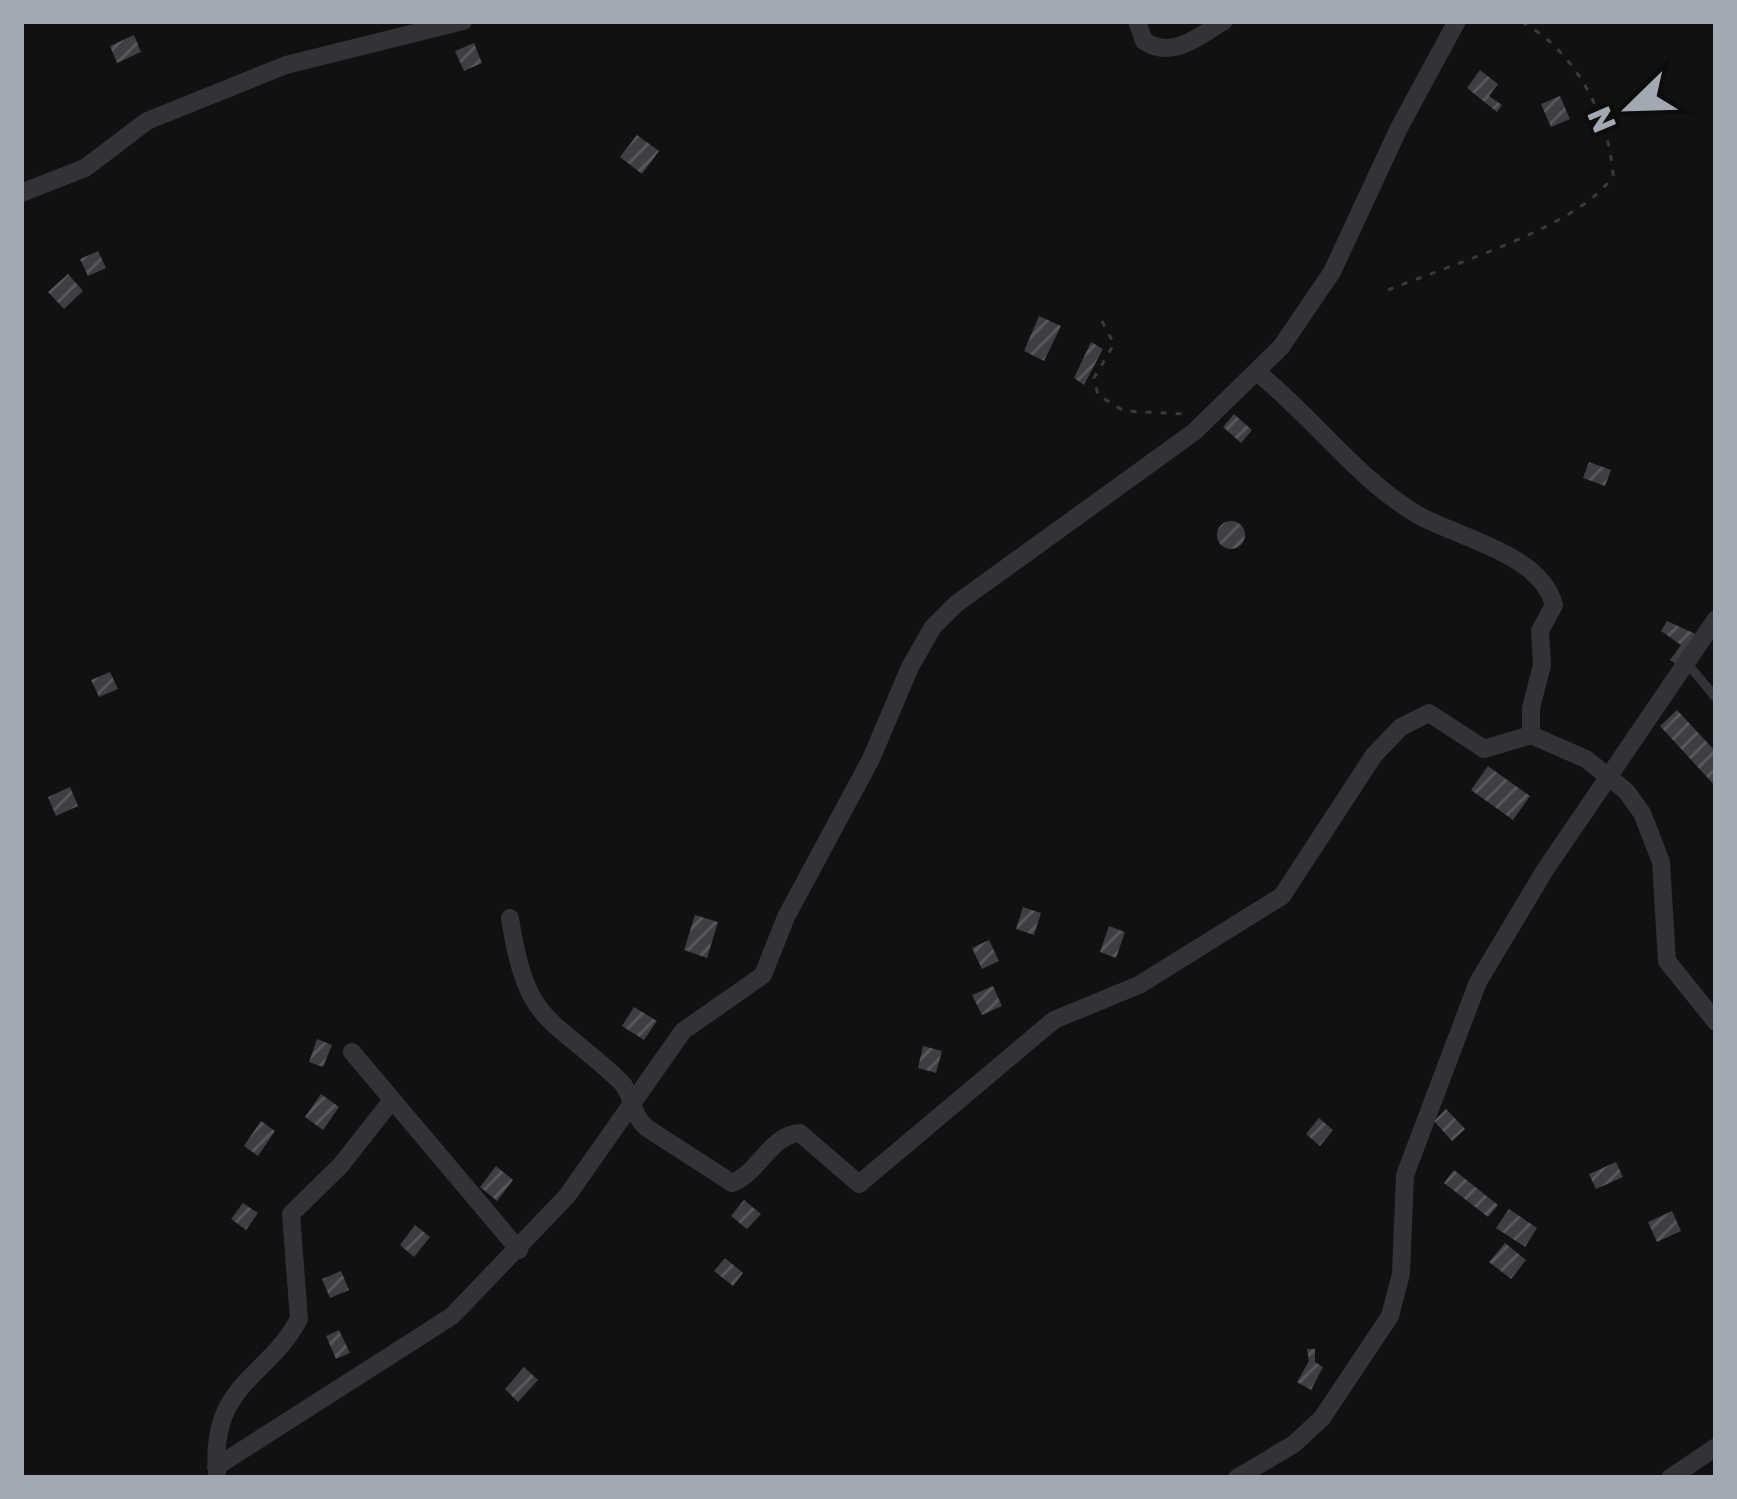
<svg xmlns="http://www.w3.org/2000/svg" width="1737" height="1499" font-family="Rubik,sans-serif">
<defs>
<pattern id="building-hatch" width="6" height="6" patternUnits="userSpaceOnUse" patternTransform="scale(3)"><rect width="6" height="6" fill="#3d3f42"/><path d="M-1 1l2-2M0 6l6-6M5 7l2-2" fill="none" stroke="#56585b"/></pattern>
</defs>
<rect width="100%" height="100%" fill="#111112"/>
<!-- building -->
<path fill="url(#building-hatch)" d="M134,35L141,52L117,63L110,46Z
M474,43L482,63L464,71L455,51Z
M1480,70L1498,84L1489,96L1502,105L1497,112L1467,88Z
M1560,96L1570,119L1551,127L1541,104Z
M637,135L659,151L642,174L620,157Z
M98,251L106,268L88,276L80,259Z
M68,274L83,291L64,309L48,292Z
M1039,316L1061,326L1044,361L1024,351Z
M1091,342L1103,349L1084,385L1074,378Z
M1234,414L1252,430L1241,443L1223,427Z
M1589,462L1611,470L1605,486L1583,478Z
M1217 535a14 14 0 1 1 28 0a14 14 0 1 1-28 0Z
M1667,621L1700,636L1682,668L1670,660L1681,645L1661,631Z
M110,672L118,689L99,697L91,680Z
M1677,710L1716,752V787L1660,726Z
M1488,766L1530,796L1513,820L1471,790Z
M70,787L78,806L56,816L48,797Z
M1023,907L1041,913L1034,935L1016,929Z
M695,915L718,922L707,958L684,950Z
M1109,926L1125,932L1116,958L1100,952Z
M989,940L999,961L982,969L972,948Z
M993,986L1002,1006L982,1015L972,995Z
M634,1007L657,1021L644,1040L622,1026Z
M317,1039L332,1045L323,1067L309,1062Z
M923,1046L942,1051L936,1073L918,1068Z
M321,1094L339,1107L323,1130L305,1117Z
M1446,1109L1465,1129L1452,1141L1434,1121Z
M1319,1118L1333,1130L1320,1146L1306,1134Z
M261,1121L275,1131L258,1156L244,1146Z
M1616,1162L1623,1177L1596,1189L1589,1174Z
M496,1166L513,1180L497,1201L480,1187Z
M1454,1170L1498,1205L1488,1217L1444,1183Z
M744,1200L761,1214L747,1229L731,1216Z
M243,1203L258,1213L246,1230L231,1219Z
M1509,1209L1537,1228L1525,1247L1496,1228Z
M1672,1211L1681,1231L1657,1242L1648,1222Z
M415,1225L430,1237L414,1257L400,1245Z
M1505,1243L1526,1260L1511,1279L1489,1262Z
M725,1258L743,1273L733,1286L714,1271Z
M341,1271L349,1290L330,1298L322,1279Z
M339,1330L350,1353L336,1359L326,1336Z
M1307,1349H1315V1362L1323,1367L1311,1390L1297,1382L1309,1361Z
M524,1367L538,1380L518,1402L505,1389Z"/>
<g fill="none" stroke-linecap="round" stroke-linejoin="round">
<!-- path -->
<path stroke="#383a3e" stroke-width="3" stroke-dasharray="6 9" stroke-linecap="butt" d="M1388,290C1444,267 1585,225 1613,175C1609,115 1574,49 1520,21
M1102,321L1114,344L1094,378L1098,395L1124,411L1185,414"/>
<!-- lane -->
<path stroke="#323337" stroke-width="9" d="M1686,662L1716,698"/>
<!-- street -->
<path stroke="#323337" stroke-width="18" d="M1137,21L1144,41C1172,60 1199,36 1224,21
M21,193L85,168L147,121L286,65L463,21
M1258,373C1313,417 1357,479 1418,515C1459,538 1541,554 1554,605L1540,631L1542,665L1531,708V735
M510,918C526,1025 549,1014 620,1081C634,1094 630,1114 647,1128L732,1183C759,1173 771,1134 800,1133L859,1184L1054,1020L1139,985L1282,896L1374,755L1401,727L1429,713L1484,749L1531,735L1586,759L1626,791L1642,813L1661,862L1667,961L1716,1022
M352,1052L519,1250
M216,1467L452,1316L567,1196L683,1031L763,975L786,917L871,759L910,667L933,627L956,604L1194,432L1281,347L1332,272L1399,128L1457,21
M217,1473C210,1383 267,1379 299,1319L291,1214L341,1165L392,1100
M1237,1478L1294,1444L1322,1418L1390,1316L1401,1274L1405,1175L1478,982L1545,870L1716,619
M1670,1478L1716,1447"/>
</g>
<!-- border -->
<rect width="1737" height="1499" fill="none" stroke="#a2a9b3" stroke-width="48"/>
<!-- north arrow -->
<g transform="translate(1629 108) rotate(247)" stroke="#0c0c0d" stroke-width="9" paint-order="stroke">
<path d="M0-9L21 45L0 30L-21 45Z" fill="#a2a9b3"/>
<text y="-18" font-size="33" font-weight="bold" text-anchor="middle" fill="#a2a9b3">N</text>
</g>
</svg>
